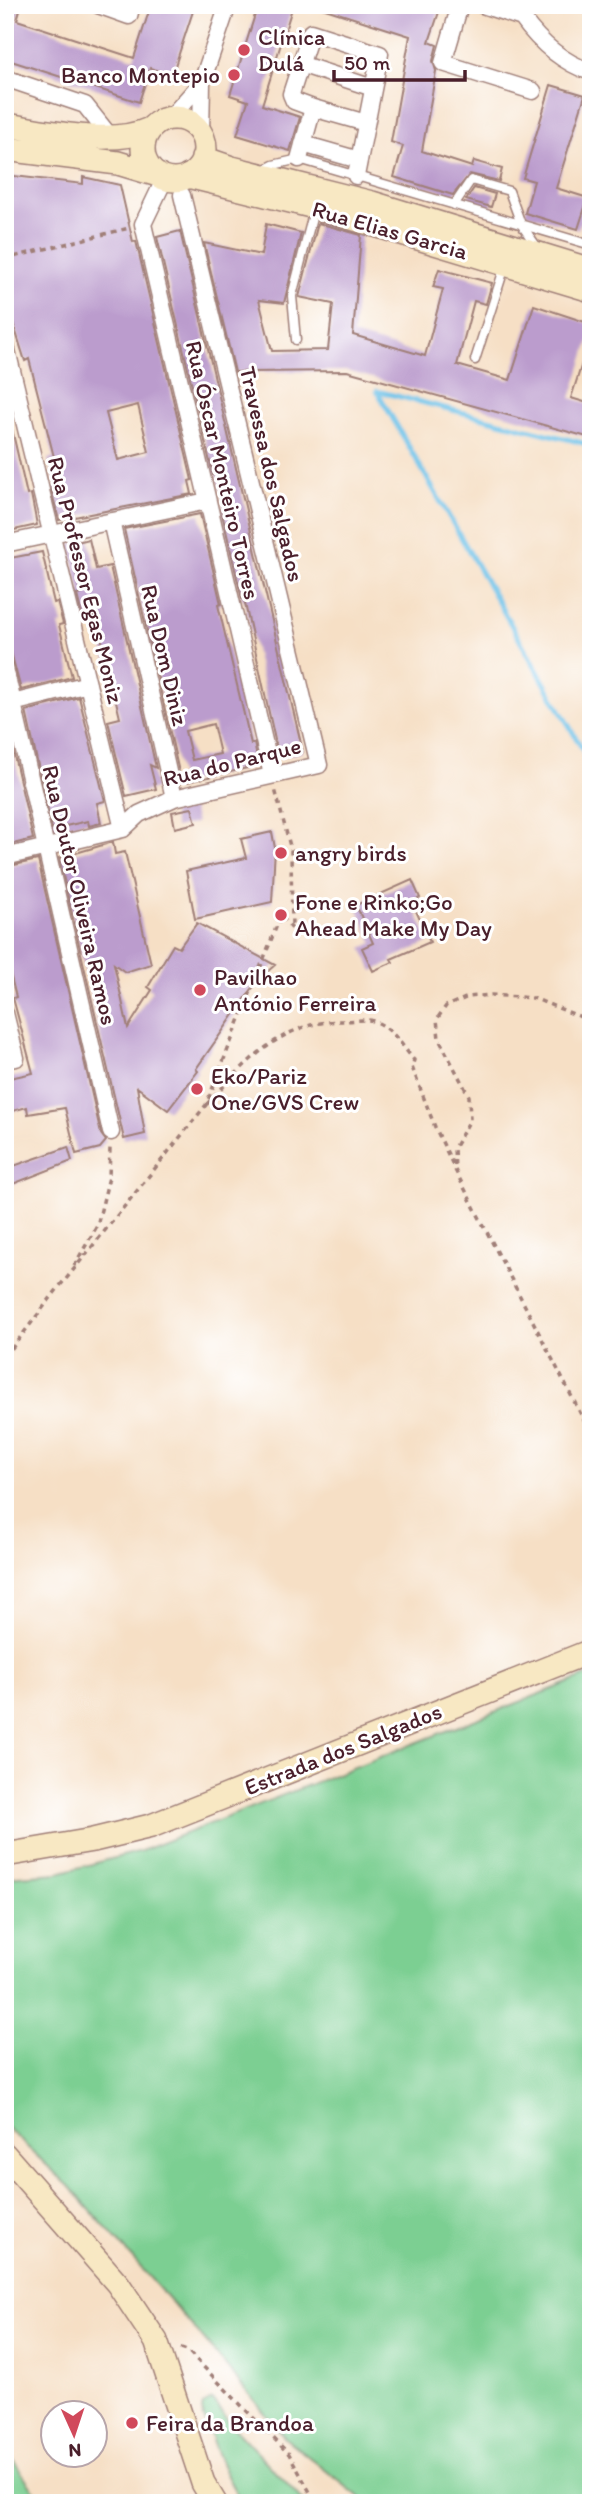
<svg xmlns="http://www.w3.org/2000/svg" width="596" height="2508" font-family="Itim,sans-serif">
<rect width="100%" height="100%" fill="#fff"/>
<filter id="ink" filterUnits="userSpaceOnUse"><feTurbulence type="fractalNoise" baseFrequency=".0143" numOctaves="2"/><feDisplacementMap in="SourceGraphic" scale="14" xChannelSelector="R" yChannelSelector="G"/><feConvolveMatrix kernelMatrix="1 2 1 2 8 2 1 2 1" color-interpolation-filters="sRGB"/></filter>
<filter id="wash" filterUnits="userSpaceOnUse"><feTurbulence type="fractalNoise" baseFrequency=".00686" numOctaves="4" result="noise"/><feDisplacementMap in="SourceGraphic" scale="28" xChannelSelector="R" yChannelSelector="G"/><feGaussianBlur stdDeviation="1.57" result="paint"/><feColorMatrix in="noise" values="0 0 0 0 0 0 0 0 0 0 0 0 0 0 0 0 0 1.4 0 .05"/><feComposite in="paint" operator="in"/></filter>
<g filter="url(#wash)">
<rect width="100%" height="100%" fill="#f6dfc5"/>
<!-- green -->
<path fill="#7bcf92" stroke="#62775e" stroke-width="2" d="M591,1674V2503H367L285,2438L201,2336L69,2186L5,2126V1877L58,1873L141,1851Z
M212,2400L234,2428L305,2503H243C223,2475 213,2443 202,2411L203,2405Z
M5,2449L43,2503H5Z"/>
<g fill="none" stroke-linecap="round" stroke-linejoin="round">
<!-- stream -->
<path stroke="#6bc1e8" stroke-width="5" d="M377,391L591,764
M377,391L591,445"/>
</g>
<g id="blocks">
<!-- building -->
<path fill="#bb9ccd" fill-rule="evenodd" d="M5,5L20,10L17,20L134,58L151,5H195L172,75L150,68L139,102L5,59Z
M258,5H293L262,105L300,117L290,151L237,135L248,101L230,95Z
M322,5H418L439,12L429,42L437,45L433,61L436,71L422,151L472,167L474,161L502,169L499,181L470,174L453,195L394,177L403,146L391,142L410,36L322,8Z
M551,85L585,95L556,188L588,198L578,229L525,213L534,181L523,178Z
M5,175L83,184V177L120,185L133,242L136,241L192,480L189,481L192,494L59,520L51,489L56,487L48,459L54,457L29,359L25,361L6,300L10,299L5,281ZM138,405L149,452L118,460L106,413Z
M474,188L495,194L491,207L466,200Z
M318,223L361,235L353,335L425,356L443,289L433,287L439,269L492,283L486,304L474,301L457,365L510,380L534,305L591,324V335L571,398L591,404V438L347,371L235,372L204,243L261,255L266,224L301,233L284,303L259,300L272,351L328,350L333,304L299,297Z
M180,231L303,752L279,758L244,599H242L221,509L224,508L216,474L213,475L157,237Z
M11,425L27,495L31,494L37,525L5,532V426Z
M200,514L221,604L218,605L251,744L254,743L258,762L255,763L256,766L187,782L181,781L124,529ZM213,724L220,754L192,760L185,731Z
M89,539L96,569L110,566L156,768L150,765L156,789L126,796L108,721L120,718L96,616L83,619L77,595L81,594L69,544Z
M42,552L54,603L57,602L63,624L59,625L72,677L21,690L5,629V559Z
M79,697L105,801L97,803L101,823L89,826L88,821L52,829L26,711Z
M5,716L33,839L5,846Z
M192,808L196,823L175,828L172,812Z
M272,832L275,848L272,902L195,919L186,871L246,858L241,839Z
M113,842L115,854L125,852L151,964L125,972L114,964L128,1028L152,990L148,987L173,945L179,948L197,923L275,965L259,979L196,1069L198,1071L168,1110L137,1087L145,1134L124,1139L59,858Z
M38,860L101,1134L106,1141L100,1148L76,1154L65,1108L28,1114L27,1107L5,1113V1079L33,1073L13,998L16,997L5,953V867Z
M412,880L420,898L412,902L430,942L391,959L393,962L373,971L362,948L373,943L356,905Z
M68,1147L72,1161L5,1187V1169Z"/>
</g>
</g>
<g filter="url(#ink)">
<use href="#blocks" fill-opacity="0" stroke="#a07f78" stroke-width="2"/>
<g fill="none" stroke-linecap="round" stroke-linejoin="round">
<!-- lane casing -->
<g stroke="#a07f78" stroke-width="11">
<path id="lane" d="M262,171L273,165L299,159L591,245
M454,205L471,180L509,191L521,224L537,247
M296,340L292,296L314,210
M475,360L505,266"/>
</g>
<!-- street casing -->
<g stroke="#a07f78" stroke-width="19">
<path id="street" d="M98,5L129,16L132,5
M460,5L443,63L533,91
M482,5L522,18
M522,18C540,43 561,62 591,72
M300,64L373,88
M5,78L85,105L112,139
M313,108L366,123
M170,118L202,82
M201,134L202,82L228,5
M303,144L359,160
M299,159L313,108L294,101L291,94L311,32L380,54L356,176
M165,178L143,224L272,775
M5,342L123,829
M111,521L174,798
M5,544L207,501
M5,668L111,1132
M5,705L88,684
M123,829L139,814L174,798L319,765L182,195
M5,857L123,829
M5,1013L16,1058L5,1060"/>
</g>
<!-- secondary casing -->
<g stroke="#a07f78" stroke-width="26">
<path id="secondary" d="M143 149a31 31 0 1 1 62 0a31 31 0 1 1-62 0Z
M5,125C48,131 111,147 150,129
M5,149L118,163L158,175
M203,158L232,168L372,203L591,270
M188,176L315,207L591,290
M5,1855L93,1840L151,1826L591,1651
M5,2155L118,2284L156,2341L203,2483L215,2503"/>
</g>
<!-- path -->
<path stroke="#a07f78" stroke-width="3.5" stroke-dasharray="5 5" stroke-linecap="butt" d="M5,259L129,228
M591,1021L533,998L491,995L468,997L446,1006L437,1019L439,1039L469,1096L470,1120L454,1148L455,1170L591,1434
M207,1104C248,1061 281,1021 344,1021C354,1021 368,1018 376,1022C392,1028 403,1047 414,1060L412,1067L435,1127L453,1165
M74,1266L97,1226L109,1177L110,1148
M66,1279L206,1105L281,915L292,929L291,850L275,789
M5,1357L66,1278
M181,2348L187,2350L289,2454L316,2503"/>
<!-- lane -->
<use href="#lane" stroke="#fff" stroke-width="8"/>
<!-- street -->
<use href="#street" stroke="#fff" stroke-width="16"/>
<!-- secondary -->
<use href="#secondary" stroke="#f8e8c3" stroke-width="23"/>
</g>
</g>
<!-- markers -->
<g fill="#d1495b" stroke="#fff" stroke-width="2.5">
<circle cx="244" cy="50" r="7"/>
<circle cx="234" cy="75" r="7"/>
<circle cx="281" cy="853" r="7"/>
<circle cx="281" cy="915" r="7"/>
<circle cx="200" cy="990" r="7"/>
<circle cx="197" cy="1089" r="7"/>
<circle cx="132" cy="2423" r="7"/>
</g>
<g text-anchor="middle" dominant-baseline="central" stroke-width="6" stroke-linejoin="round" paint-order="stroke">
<!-- poi labels -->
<g font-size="23" fill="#4a1f2b" stroke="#fff" text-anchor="start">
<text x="258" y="37">Clínica<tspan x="258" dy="26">Dulá</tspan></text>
<text x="220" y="75" text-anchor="end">Banco Montepio</text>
<text x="295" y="853">angry birds</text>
<text x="295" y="902">Fone e Rinko;Go<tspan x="295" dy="26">Ahead Make My Day</tspan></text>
<text x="214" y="977">Pavilhao<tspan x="214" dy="26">António Ferreira</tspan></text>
<text x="211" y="1076">Eko/Pariz<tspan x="211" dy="26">One/GVS Crew</tspan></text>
<text x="146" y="2423">Feira da Brandoa</text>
</g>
<!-- street labels -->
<g font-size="23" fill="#4a1f2b" stroke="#fff">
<text transform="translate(390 230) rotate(16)">Rua Elias Garcia</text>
<text transform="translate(223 470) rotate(77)">Rua Óscar Monteiro Torres</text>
<text transform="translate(272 474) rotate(77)">Travessa dos Salgados</text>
<text transform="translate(86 580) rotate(76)">Rua Professor Egas Moniz</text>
<text transform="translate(165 655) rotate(77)">Rua Dom Diniz</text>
<text transform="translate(232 762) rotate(-14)">Rua do Parque</text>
<text transform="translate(80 895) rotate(77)">Rua Doutor Oliveira Ramos</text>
<text transform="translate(343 1749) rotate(-22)">Estrada dos Salgados</text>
</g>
</g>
<!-- margin -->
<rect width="596" height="2508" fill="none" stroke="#fff" stroke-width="28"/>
<!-- north arrow -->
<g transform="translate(74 2434) rotate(177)"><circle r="33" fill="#ffffff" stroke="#b7a5aa" stroke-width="2"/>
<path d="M0-5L12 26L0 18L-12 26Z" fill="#d1495b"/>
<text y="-10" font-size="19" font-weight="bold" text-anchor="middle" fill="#4a1f2b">N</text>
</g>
<!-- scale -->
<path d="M334 70v10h131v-10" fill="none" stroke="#4a1f2b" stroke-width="3.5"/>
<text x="344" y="70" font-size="21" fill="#4a1f2b" stroke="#ffffff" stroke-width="5" paint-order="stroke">50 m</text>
</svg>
